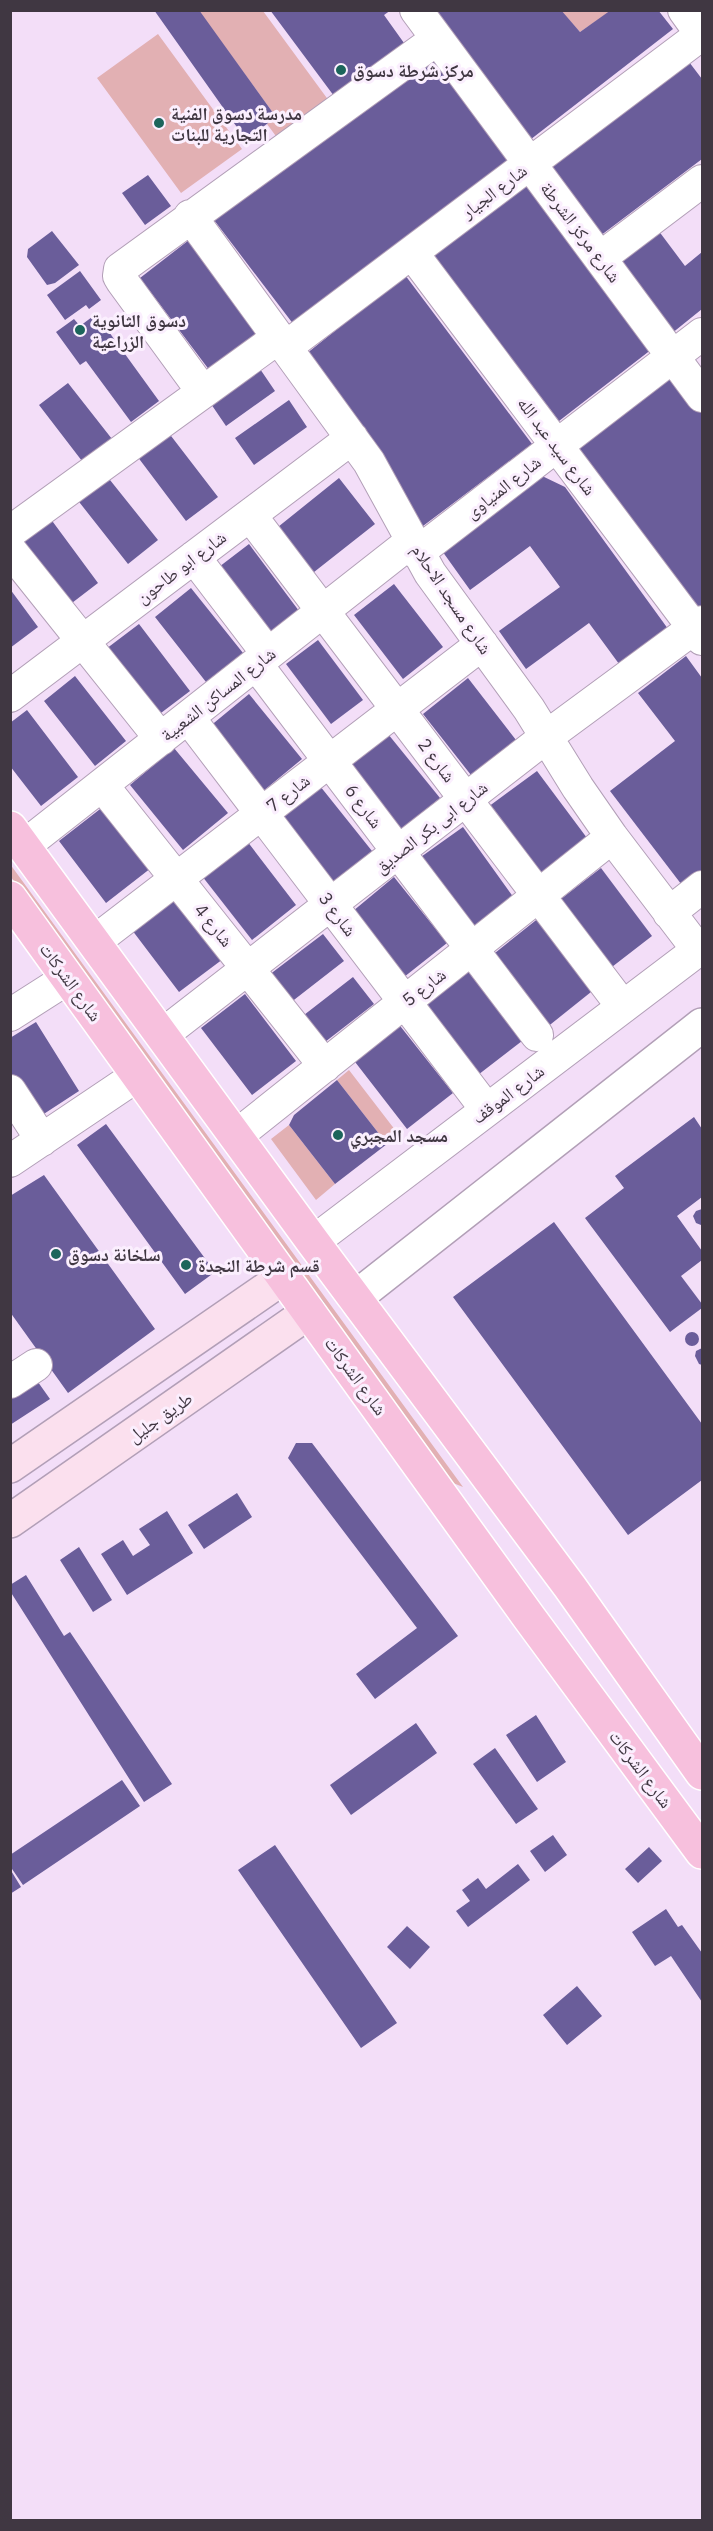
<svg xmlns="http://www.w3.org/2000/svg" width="713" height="2531" font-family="'IBM Plex Sans','Noto Naskh Arabic',sans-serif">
<rect width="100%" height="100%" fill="#f3def8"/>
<!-- green -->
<path fill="#e2b0b3" d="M199,11H263L332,105L281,143L267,124L276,117Z
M561,11H611L580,32Z
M158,34L242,149L181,193L97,78Z
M10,864L463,1487L448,1481L11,877Z
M349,1070L399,1135L387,1144L337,1080Z
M289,1125L335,1184L316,1200L271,1139Z"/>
<!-- building -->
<path fill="#6a5d9a" d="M154,10H199L276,117L246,140Z
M270,10H391L384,15L404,43L334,96Z
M428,10H561L580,32L611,10H658L673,29L526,143Z
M431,54L511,158L294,325L214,220Z
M686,58L702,79V159L600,236L546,164Z
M148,175L171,206L145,225L122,193Z
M522,178L652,349L559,421L429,250Z
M658,230L685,266L702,252V309L671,334L616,262Z
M52,231L79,265L55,283L47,285L27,257L28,249Z
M189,240L259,333L210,371L140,278Z
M80,271L101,300L89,309L86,305L65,320L47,295Z
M405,275L532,444L415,532L306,354Z
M96,314L159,401L131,422L86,361L80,365L56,332L74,319L80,326Z
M258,366L275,391L226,426L209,401Z
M673,371L702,411V609L698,612L574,444Z
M68,383L112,439L82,461L39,405Z
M289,400L307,427L254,465L235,438Z
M168,432L218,497L186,521L137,456Z
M106,475L158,540L128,564L76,498Z
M540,475L565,487L671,633L622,668L589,623L526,669L499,631L560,587L530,546L470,590L440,548Z
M339,478L375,524L309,576L273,531Z
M50,518L98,583L68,606L19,541Z
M249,544L299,611L265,637L215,570Z
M394,584L443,647L403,679L354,615Z
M191,588L243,653L206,682L155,617Z
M10,589L38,627L10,648Z
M139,624L190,691L153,719L102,652Z
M318,640L363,700L331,724L286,664Z
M686,656L702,678V881L688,893L610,791L675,741L638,693Z
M75,676L126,741L95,766L44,701Z
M468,678L516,740L471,775L423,714Z
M249,694L302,759L256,797L203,732Z
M27,710L78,777L41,806L10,766V723Z
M388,734L440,798L396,834L344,770Z
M174,748L228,813L183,850L130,785Z
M537,771L587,838L539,875L488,807Z
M320,786L372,851L328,887L276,822Z
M104,806L151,868L106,903L59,841Z
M463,827L514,898L469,931L418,859Z
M247,841L296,905L252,940L202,876Z
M601,868L652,936L608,970L557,902Z
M394,877L447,943L399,981L347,916Z
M175,898L223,959L179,992L132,930Z
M540,917L596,988L546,1028L490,957Z
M323,934L344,961L290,1003L269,975Z
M467,970L522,1041L474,1078L420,1007Z
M353,977L374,1004L325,1042L304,1015Z
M245,994L296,1061L252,1095L201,1028Z
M36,1022L79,1091L33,1121L10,1085V1038Z
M397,1022L453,1093L407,1129L352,1058Z
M337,1080L387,1144L335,1184L289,1125L294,1115Z
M694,1117L702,1129V1197L677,1216L702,1251V1260L681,1276L702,1304V1308L670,1332L585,1218L624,1188L615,1176Z
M106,1124L215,1272L185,1294L77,1145Z
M44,1175L155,1329L68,1393L10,1312V1196Z
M702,1209V1225H701L696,1223L693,1216L696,1211Z
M554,1222L702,1424V1480L628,1535L453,1297Z
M685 1339a7 7 0 1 1 14 0a7 7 0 1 1-14 0Z
M702,1348V1365L699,1364L695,1356L696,1351Z
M33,1375L50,1399L10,1425V1390Z
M296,1443H312L458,1636L375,1699L356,1674L417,1628L288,1458Z
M237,1493L252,1517L204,1549L188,1525Z
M167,1511L193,1553L127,1595L101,1554L123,1540L133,1556L150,1545L139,1529Z
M79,1547L112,1600L93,1612L60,1560Z
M26,1575L64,1636L70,1632L172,1784L144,1802L10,1591V1585Z
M536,1715L566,1762L537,1782L506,1735Z
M416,1723L437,1753L351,1815L330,1785Z
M495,1748L538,1809L516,1824L473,1764Z
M122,1780L140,1806L23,1885L10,1866V1855Z
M553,1835L567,1855L545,1872L530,1851Z
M275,1845L397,2023L361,2048L238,1870Z
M649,1847L662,1861L638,1883L625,1869Z
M518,1864L530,1880L468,1927L456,1911L470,1901L462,1890L478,1878L486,1889Z
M10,1869L21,1887L10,1894Z
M666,1909L678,1927L682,1925L702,1953V2002L671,1956L655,1966L632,1932Z
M407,1926L430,1947L410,1969L387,1947Z
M577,1986L602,2016L567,2045L543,2015Z"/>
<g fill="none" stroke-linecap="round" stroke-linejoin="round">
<!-- minor casing -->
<g stroke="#b29fb7" stroke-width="34">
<path id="minor" d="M416,10L702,396
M684,10L702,35
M190,216L369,462L430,573L529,709L578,788L612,837L698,950
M412,253L702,639
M600,258L702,181
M286,347L702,34
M203,392L122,281L119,276L120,269L437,39
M250,515L623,1007
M10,532L279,337
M10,550L161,739
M417,553L702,334
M194,557L268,654
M256,664L537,1035
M10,696L352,438
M188,717L487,1110
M102,785L325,1066
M24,846L412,541
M669,913L702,887
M94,942L482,644
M10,1015L68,978
M162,1035L546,737L702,622
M10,1091L42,1140
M236,1136L612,837
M10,1161L138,1075
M313,1242L702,947
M10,1382L36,1365"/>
</g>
<!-- tertiary casing -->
<g stroke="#b29fb7" stroke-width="36">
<path id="tertiary" d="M355,1298L702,1025"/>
</g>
<!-- secondary casing -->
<g stroke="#b29fb7" stroke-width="36">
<path id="secondary" d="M10,1466L284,1277
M10,1521L309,1312"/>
</g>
<!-- primary casing -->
<g stroke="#fff" stroke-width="36">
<path id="primary" d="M10,828L313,1242L570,1587L702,1773
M10,898L528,1616L702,1852"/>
</g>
<!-- minor -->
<use href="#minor" stroke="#fff" stroke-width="32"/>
<!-- tertiary -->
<use href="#tertiary" stroke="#fff" stroke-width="33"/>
<!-- secondary -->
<use href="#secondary" stroke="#fbe0ee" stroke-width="33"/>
<!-- primary -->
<use href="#primary" stroke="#f7c0dd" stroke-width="33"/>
</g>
<!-- markers -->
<g fill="#1c655b" stroke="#fbeffe" stroke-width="2">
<circle cx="341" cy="70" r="6"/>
<circle cx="159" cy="123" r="6"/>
<circle cx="80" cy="330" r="6"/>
<circle cx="338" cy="1135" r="6"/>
<circle cx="56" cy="1254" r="6"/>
<circle cx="186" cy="1265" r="6"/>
</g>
<g text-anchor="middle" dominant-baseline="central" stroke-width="6" stroke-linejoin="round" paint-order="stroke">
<!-- poi labels -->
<g font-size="18" font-weight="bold" fill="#403742" stroke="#fbeffe" text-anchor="start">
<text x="353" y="70">مركز شرطة دسوق</text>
<text x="171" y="113">مدرسة دسوق الفنية<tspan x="171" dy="21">التجارية للبنات</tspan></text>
<text x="92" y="320">دسوق الثانوية<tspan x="92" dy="21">الزراعية</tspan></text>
<text x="350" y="1135">مسجد المجبري</text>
<text x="68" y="1254">سلخانة دسوق</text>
<text x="198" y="1265">قسم شرطة النجدة</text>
</g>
<!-- street labels -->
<g font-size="18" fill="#403742" stroke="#fbeffe">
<text transform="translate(494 191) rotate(-37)">شارع الجيار</text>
<text transform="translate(581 232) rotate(53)">شارع مركز الشرطة</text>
<text transform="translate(557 446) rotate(53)">شارع سيد عبد الله</text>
<text transform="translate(503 487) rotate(-38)">شارع المنياوى</text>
<text transform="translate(181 567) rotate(-37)">شارع ابو طاحون</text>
<text transform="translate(452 599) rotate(56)">شارع مسجد الاحلام</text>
<text transform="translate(218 694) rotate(-38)">شارع المساكن الشعبية</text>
<text transform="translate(437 760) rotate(53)">شارع 2</text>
<text transform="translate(288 793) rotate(-38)">شارع 7</text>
<text transform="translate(364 806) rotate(53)">شارع 6</text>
<text transform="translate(431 827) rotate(-38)">شارع ابى بكر الصديق</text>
<text transform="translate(338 914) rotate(53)">شارع 3</text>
<text transform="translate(214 925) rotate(51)">شارع 4</text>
<text transform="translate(71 982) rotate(54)">شارع الشركات</text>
<text transform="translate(424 987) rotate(-38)">شارع 5</text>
<text transform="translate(508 1094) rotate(-37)">شارع الموقف</text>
<text transform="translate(356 1376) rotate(54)">شارع الشركات</text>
<text transform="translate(160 1417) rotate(-35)">طريق جليل</text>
<text transform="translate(641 1769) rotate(53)">شارع الشركات</text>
</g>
</g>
<!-- border -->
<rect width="713" height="2531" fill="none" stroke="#403742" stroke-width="24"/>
</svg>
